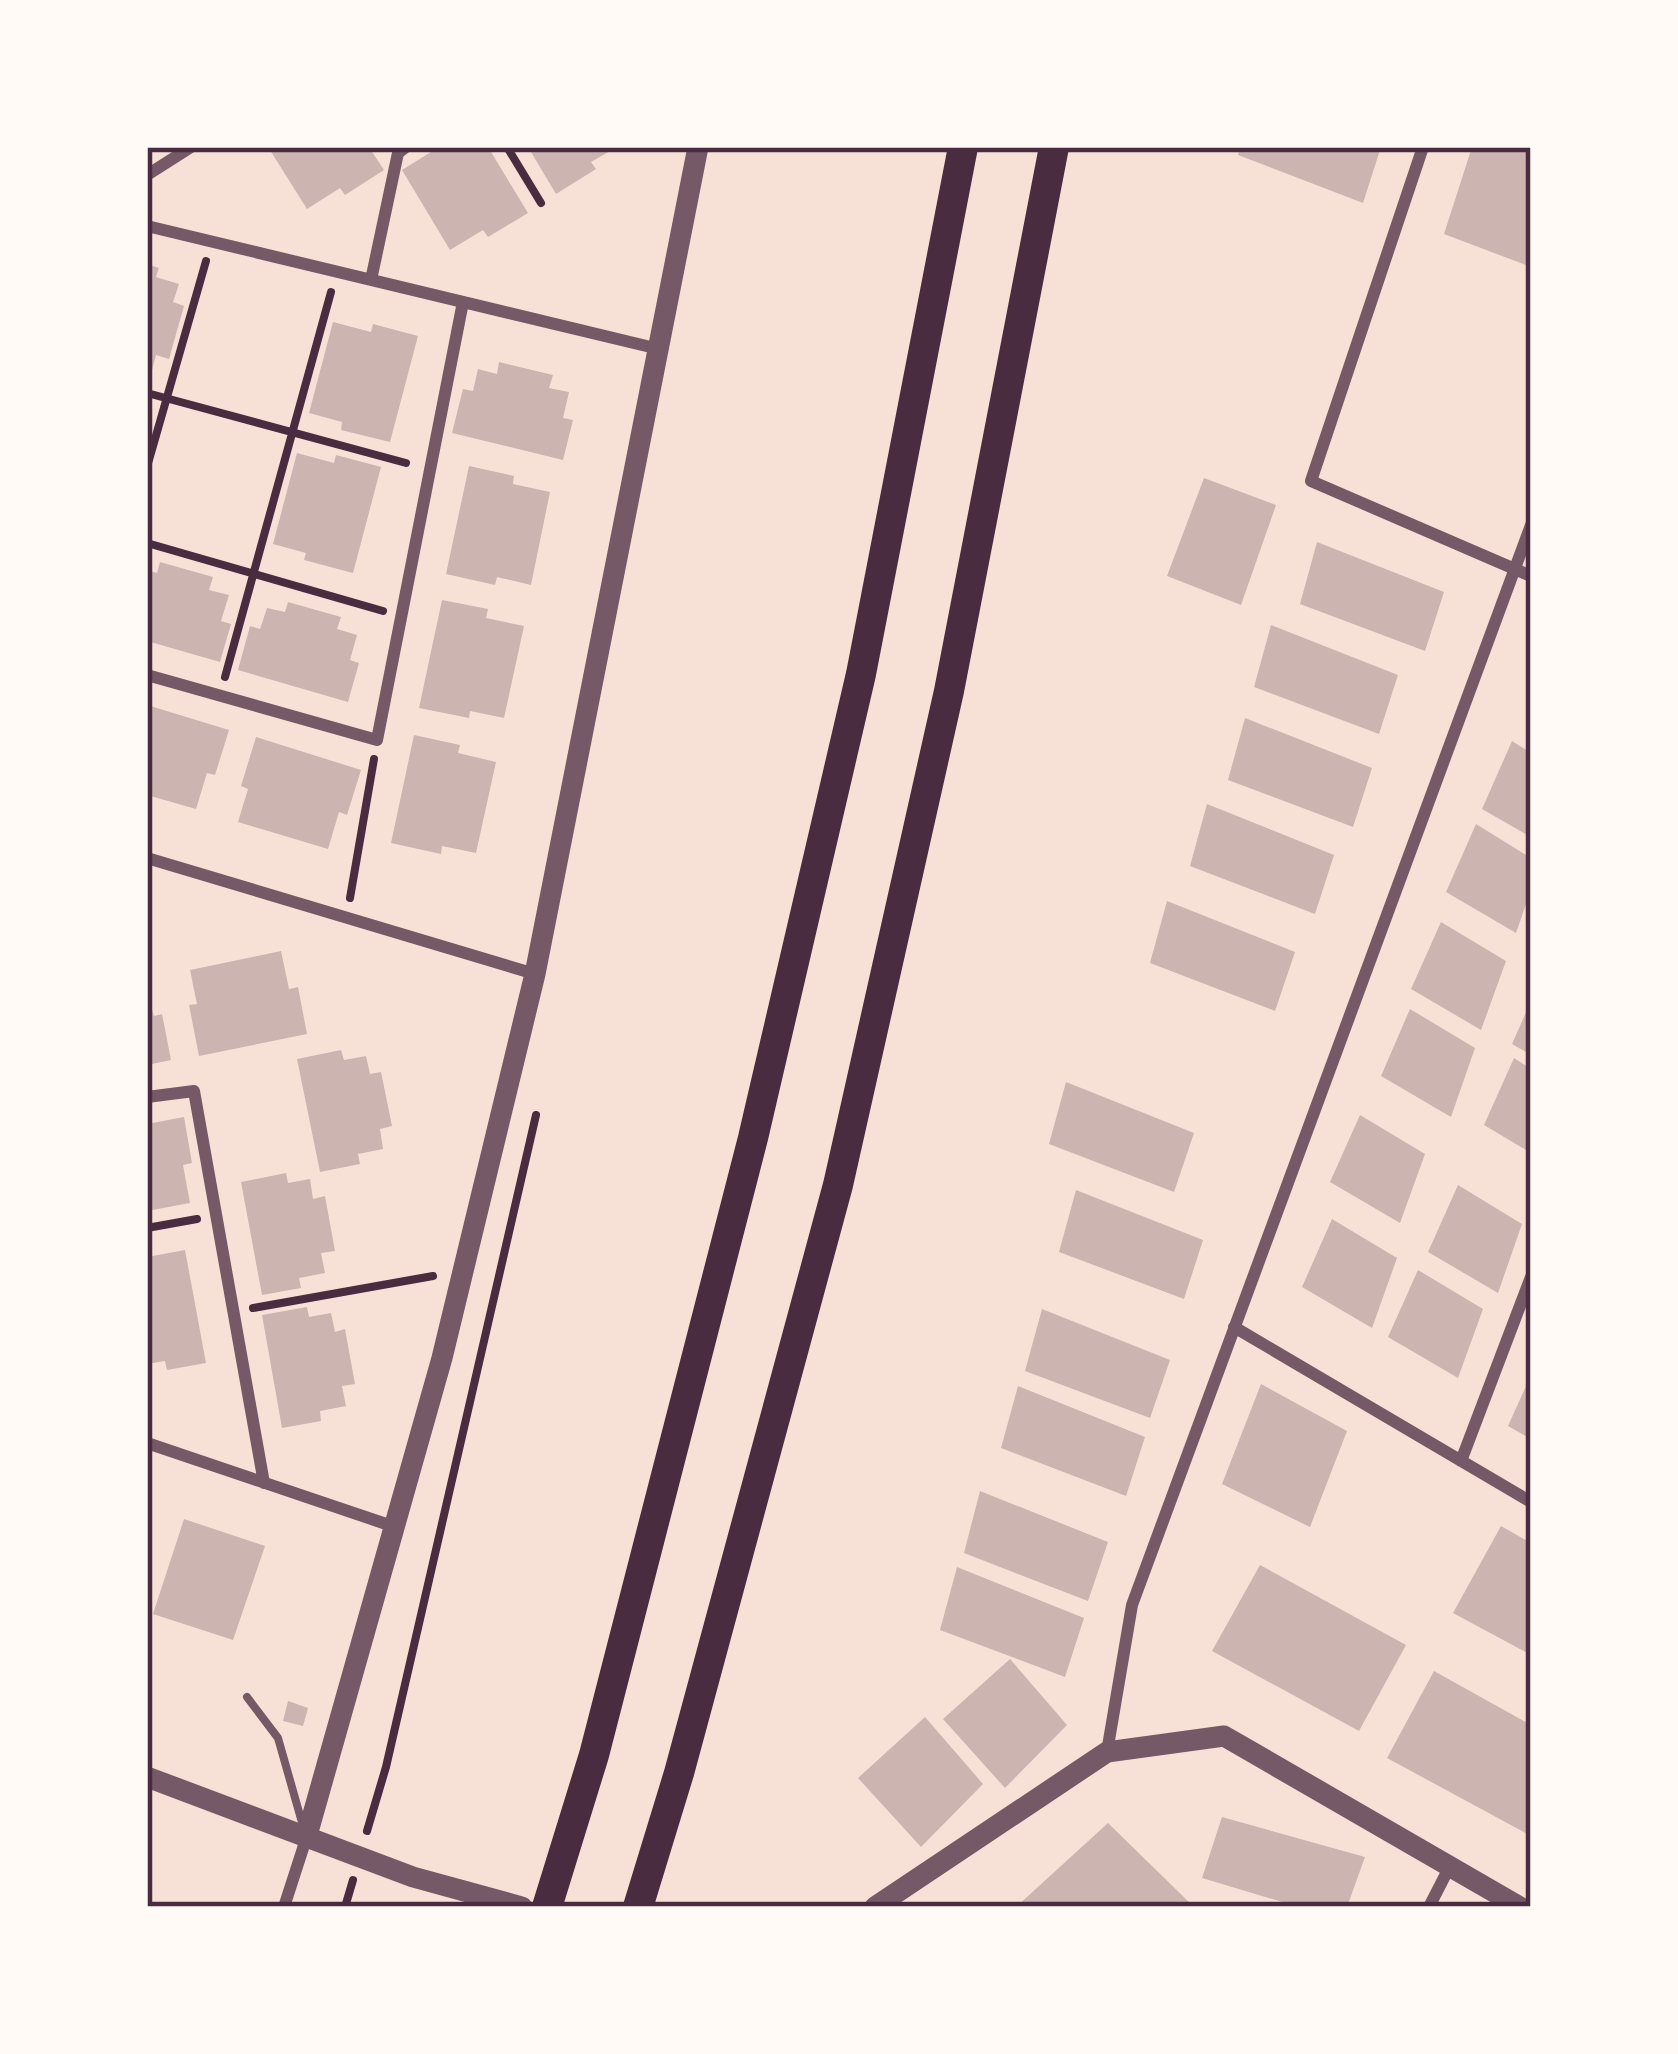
<svg xmlns="http://www.w3.org/2000/svg" width="1678" height="2054" font-family="Lato,sans-serif">
<rect width="100%" height="100%" fill="#f7e1d7"/>
<!-- building -->
<path fill="#ccb4b1" d="M268,147H369L384,170L345,195L340,188L307,209Z
M429,147H488L528,213L488,237L483,230L450,250L402,170L431,152Z
M528,147H617L591,162L596,169L556,194Z
M1240,147H1381L1363,203L1238,155Z
M1472,147H1531V267L1444,234Z
M147,264L159,268L156,277L179,284L173,302L184,306L169,359L156,355L151,374L147,373Z
M333,322L371,332L373,324L418,336L390,442L341,430L342,422L309,413Z
M499,362L553,375L549,388L569,392L563,418L573,420L563,460L452,433L463,389L473,391L478,369L497,374Z
M297,453L334,463L336,455L381,467L353,573L304,560L306,553L273,544Z
M469,466L514,476L513,484L550,492L531,585L497,577L495,585L446,574Z
M1204,478L1276,505L1241,605L1167,576Z
M1317,542L1444,592L1425,651L1300,604Z
M160,562L213,577L209,590L229,595L221,621L231,624L220,662L147,641V570L157,573Z
M442,600L488,609L486,618L524,626L504,718L470,711L469,718L419,708Z
M288,602L341,617L337,629L357,635L350,660L359,663L348,702L238,670L250,626L260,629L267,608L285,612Z
M1271,625L1398,675L1379,734L1254,687Z
M147,705L229,730L215,775L207,773L196,809L147,795Z
M1245,718L1372,768L1353,827L1228,780Z
M414,735L460,745L458,753L496,762L476,853L442,846L441,854L391,843Z
M256,737L361,770L347,815L339,812L328,849L238,822L248,789L241,786Z
M1512,741L1531,753V837L1482,809Z
M1207,804L1334,855L1315,914L1190,866Z
M1476,824L1531,858V890L1516,933L1446,892Z
M1167,901L1295,952L1275,1011L1150,963Z
M1441,922L1506,961L1481,1030L1411,989Z
M281,951L289,989L298,987L307,1034L199,1056L189,1005L197,1004L190,970Z
M147,993L154,1016L162,1014L171,1060L147,1065Z
M1531,1001V1055L1512,1044Z
M1410,1009L1475,1048L1451,1117L1381,1076Z
M341,1050L344,1060L366,1056L370,1074L381,1072L392,1126L380,1129L383,1149L358,1154L360,1164L320,1172L297,1059Z
M1514,1058L1531,1069V1153L1484,1125Z
M1066,1082L1194,1133L1174,1192L1049,1144Z
M1360,1115L1425,1154L1400,1223L1330,1182Z
M184,1117L192,1163L183,1165L190,1203L147,1211V1124Z
M286,1173L288,1183L310,1179L313,1199L325,1196L335,1251L321,1253L325,1273L299,1278L301,1288L262,1295L241,1182Z
M1458,1185L1522,1224L1498,1293L1428,1252Z
M1076,1190L1203,1240L1184,1299L1059,1252Z
M1332,1219L1397,1258L1372,1328L1302,1287Z
M185,1250L206,1363L167,1370L165,1361L147,1364V1257Z
M1418,1270L1483,1309L1458,1378L1388,1337Z
M307,1307L309,1317L331,1313L335,1332L345,1329L355,1384L342,1386L346,1406L320,1411L321,1421L282,1428L262,1315Z
M1042,1309L1170,1360L1150,1418L1025,1371Z
M1531,1375V1439L1508,1426Z
M1261,1384L1347,1431L1310,1527L1222,1484Z
M1018,1386L1145,1437L1126,1496L1001,1448Z
M980,1491L1108,1542L1088,1601L964,1553Z
M184,1519L265,1546L233,1640L153,1614Z
M1501,1526L1531,1543V1655L1453,1613Z
M1260,1565L1406,1645L1359,1731L1212,1651Z
M957,1567L1084,1618L1065,1677L940,1630Z
M1010,1659L1067,1725L1005,1788L943,1719Z
M1434,1671L1531,1725V1836L1387,1758Z
M288,1701L308,1708L303,1726L283,1721Z
M925,1717L983,1784L921,1847L858,1778Z
M1222,1817L1365,1857L1347,1907H1299L1202,1878Z
M1108,1823L1194,1907H1016Z"/>
<g fill="none" stroke-linecap="round" stroke-linejoin="round">
<!-- path -->
<path stroke="#4a2c40" stroke-width="8" d="M507,147L541,203
M147,393L406,463
M147,467L206,261
M147,543L383,611
M225,677L331,292
M350,898L374,759
M147,1228L197,1219
M253,1308L433,1276
M367,1831L386,1767L536,1115
M345,1907L353,1880"/>
<!-- service -->
<path stroke="#755966" stroke-width="8" d="M247,1697L278,1738L303,1826"/>
<!-- minor -->
<path stroke="#755966" stroke-width="12" d="M1423,147L1311,481L1531,576
M147,175L191,147
M147,226L659,349
M371,280L398,153L406,147
M147,675L377,740L463,302
M147,858L535,974
M147,1097L194,1091L264,1483
M1234,1327L1531,1502
M147,1443L395,1527
M1461,1461L1531,1277
M1107,1752L1132,1605L1531,525
M284,1907L306,1839
M1429,1907L1450,1866"/>
<!-- tertiary -->
<path stroke="#755966" stroke-width="21" d="M147,1777L413,1877L522,1907
M306,1839L442,1358L535,974L698,147
M875,1907L1107,1752L1224,1736L1520,1907"/>
<!-- motorway -->
<path stroke="#4a2c40" stroke-width="30" d="M547,1907L594,1755L753,1138L861,674L963,147
M638,1907L679,1773L838,1185L949,691L1054,147"/>
</g>
<!-- border -->
<rect width="1678" height="2054" fill="none" stroke="#fffaf5" stroke-width="300"/>
<rect x="150" y="150" width="1378" height="1754" fill="none" stroke="#4a2c40" stroke-width="4.5"/>
</svg>
